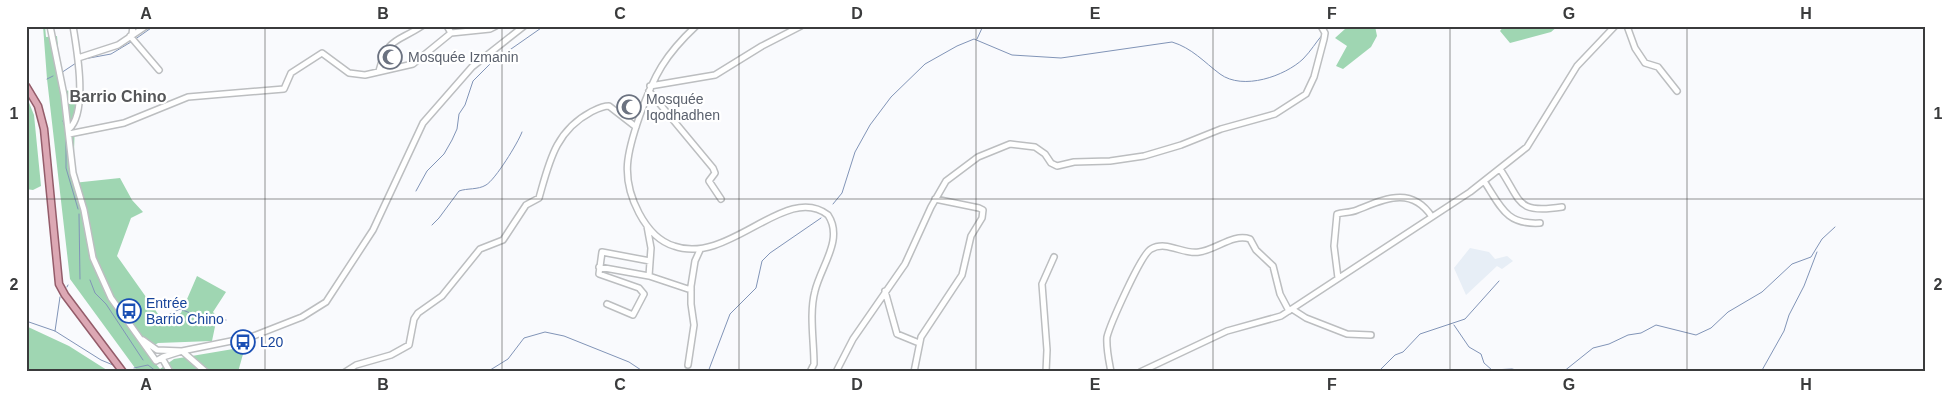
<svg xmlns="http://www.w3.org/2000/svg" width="1952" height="398" font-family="Helvetica,sans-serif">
<rect width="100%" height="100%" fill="#f9fafd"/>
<!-- built -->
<path fill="#e7eef6" d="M1470,248L1489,252L1495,259L1507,256L1513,261L1502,269L1497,266L1466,295L1454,268Z"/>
<!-- green -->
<path fill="#9fd6b2" d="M43,26H45L46,37L57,36L62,91L76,90L73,183L120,178L132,200L143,212L131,218L117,256L163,321L181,313L197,276L226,292L213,312L217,317L212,341L158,343L145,351L160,369L174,359L245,347L238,372H138L70,279L47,79Z
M1345,26H1375L1377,36L1371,47L1343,69L1336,66L1347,46L1335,38L1345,29Z
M1504,26H1558L1551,32L1510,43L1500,31Z
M26,95L34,115L41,186L33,190L26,189Z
M26,326L69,346L110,372H26Z"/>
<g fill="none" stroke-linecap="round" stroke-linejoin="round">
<!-- stream -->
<path stroke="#8194b7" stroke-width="1" d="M1325,31L1330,26
M977,39L983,26
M134,40L154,26
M84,59L111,54L131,42
M61,73L76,63
M47,79L53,76
M63,121L65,127
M66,131V168L78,209
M416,191L427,171L444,154L452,140L457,129L459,114L465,105L473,81L491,63L544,26
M833,204L842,193L855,152L870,125L891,97L925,64L957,46L974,39L1012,55L1061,58L1172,42C1192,48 1204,62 1220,74C1243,91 1285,76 1303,59C1311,51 1316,42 1323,34
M79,214L80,279
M432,225L439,218L459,191C467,188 478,190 486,185C495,180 518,143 522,132
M90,280L95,293L106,304L143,360
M67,287L68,285
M166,316L180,309L203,318L226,320
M26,321L55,331L101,360L113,365
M1454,325L1469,347L1481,354L1484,363L1492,370L1512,369L1524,372
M55,331L60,297
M134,368L148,365L157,372
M487,372L508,359L524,338L545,332L564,336L629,362L644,372
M708,372L730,314L756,288L762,261L770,253L821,218
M1378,372L1395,355L1403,352L1420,334L1465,319L1499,281
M1563,372L1593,348L1609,344L1628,335L1641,333L1656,325L1696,335L1711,328L1728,312L1762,292L1792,264L1811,257L1822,239L1835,227
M1761,372L1784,331L1789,315L1804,286L1817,252"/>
<!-- minor casing -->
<g stroke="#bcbec0" stroke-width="8">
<path id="minor" d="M50,26L64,95L73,173L84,210L93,258L111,298L156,361L163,357L182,351L251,337L302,317L326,302L373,230L423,123L472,67L524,26
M447,26L451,33
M696,26C665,55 654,75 640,115C627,152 620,177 639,213C647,228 657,241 674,246C729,266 786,182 828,215C844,239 821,266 815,291C809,313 814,341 814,364L810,372
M1627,26L1635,48L1645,63L1658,67L1677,91
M132,34L133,26
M130,36L159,70
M78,58L118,45L146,26
M379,71C388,37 396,43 422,26
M650,86L715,75L762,46L801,26
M649,91L713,168L715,173L709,181L721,199
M69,129C88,112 77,50 73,26
M69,134L124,123L188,97L284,89L291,73L322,53L349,73L365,75L413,64L451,33L490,29L496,26
M1500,169C1522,202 1516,214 1562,207
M1484,181C1501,207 1506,225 1540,223
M647,226L651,248L649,276L691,290
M599,267L649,276
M1338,278L1334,246L1337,214C1343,212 1350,213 1357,210C1383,200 1411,185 1432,217
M885,291L897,334L919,343
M607,304L633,315L644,294L639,288L599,274L602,252L650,261
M1292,309L1306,318L1347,334L1371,335
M143,340L157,350L182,351L206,372
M162,358L170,372
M688,365L694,325L691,304V286L695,261L700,250
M345,372L356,365L391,355L409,345L414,319L418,313L442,296L480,249L503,240L526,205L539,198C549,163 555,131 591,112C597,109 602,106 609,106L636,127
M836,372L853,339L905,264L931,207L946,181L978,157L1010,144L1035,147L1045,154L1051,163L1057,166L1074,162L1110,161L1144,156L1181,145L1221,129L1275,114L1306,94L1314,77L1324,39L1325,33L1321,26
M914,372L921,337L962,275L971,236L982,218L983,210L979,208L935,199
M1046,372L1047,350L1042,284L1054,257
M1111,372C1109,361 1106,348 1107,337C1110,325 1141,254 1151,249C1167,240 1183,255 1199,252C1216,250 1233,233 1250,239L1256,250L1273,266L1280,294L1289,311
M1140,372L1227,331L1281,316L1470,192L1527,147L1577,66L1615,26"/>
</g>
<!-- major casing -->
<g stroke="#945c6a" stroke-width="9">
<path id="major" d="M26,86L38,106L44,129L59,284L65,295L123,372"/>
</g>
<!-- minor -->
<use href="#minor" stroke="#fff" stroke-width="5"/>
<!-- major -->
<use href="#major" stroke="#dca8b4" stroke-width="6"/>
</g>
<!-- grid -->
<path fill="none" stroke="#3a3b3c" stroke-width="1" stroke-opacity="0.55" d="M265,26V372M502,26V372M739,26V372M976,26V372M1213,26V372M1450,26V372M1687,26V372M26,199H1926"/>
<!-- icons -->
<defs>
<g id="mosque-ring" transform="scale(1.25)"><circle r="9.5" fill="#fff" stroke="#6b7280" stroke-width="1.5"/><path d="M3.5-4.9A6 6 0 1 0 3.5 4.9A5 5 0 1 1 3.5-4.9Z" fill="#6b7280"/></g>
<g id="bus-ring" transform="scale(1.25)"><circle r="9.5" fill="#fff" stroke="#1a4fb4" stroke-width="1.5"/><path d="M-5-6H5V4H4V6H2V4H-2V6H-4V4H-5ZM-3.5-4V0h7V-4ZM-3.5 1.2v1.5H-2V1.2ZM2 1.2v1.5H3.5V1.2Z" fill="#1a4fb4"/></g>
</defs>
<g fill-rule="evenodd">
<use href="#mosque-ring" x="390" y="57"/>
<use href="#mosque-ring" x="629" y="107"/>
<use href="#bus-ring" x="129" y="311"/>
<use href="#bus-ring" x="243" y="342"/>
</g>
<g text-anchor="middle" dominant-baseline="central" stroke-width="4.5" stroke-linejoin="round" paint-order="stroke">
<!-- worship labels -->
<g font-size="14" fill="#5b616d" stroke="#fff" text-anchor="start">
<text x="408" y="57">Mosquée Izmanin</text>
<text x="646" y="99">Mosquée<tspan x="646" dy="16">Iqodhadhen</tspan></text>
</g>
<!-- transit labels -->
<g font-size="14" fill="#164399" stroke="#fff" text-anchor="start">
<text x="146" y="303">Entrée<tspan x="146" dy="16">Barrio Chino</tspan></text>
<text x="260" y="342">L20</text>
</g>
<!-- quarter labels -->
<g font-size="16" font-weight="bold" fill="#555658" stroke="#fff">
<text x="118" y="96">Barrio Chino</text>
</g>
</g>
<!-- border -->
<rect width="1952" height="398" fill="none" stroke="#ffffff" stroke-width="55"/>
<rect x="28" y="28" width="1896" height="342" fill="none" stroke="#3a3b3c" stroke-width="2"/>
<g font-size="16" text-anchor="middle" font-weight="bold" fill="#3a3b3c">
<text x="146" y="19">A</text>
<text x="383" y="19">B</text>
<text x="620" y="19">C</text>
<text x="857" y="19">D</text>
<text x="1095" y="19">E</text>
<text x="1332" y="19">F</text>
<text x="1569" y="19">G</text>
<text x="1806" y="19">H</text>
<text x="14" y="119">1</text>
<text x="1938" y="119">1</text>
<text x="14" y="290">2</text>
<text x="1938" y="290">2</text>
<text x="146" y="390">A</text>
<text x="383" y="390">B</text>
<text x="620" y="390">C</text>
<text x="857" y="390">D</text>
<text x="1095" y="390">E</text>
<text x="1332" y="390">F</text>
<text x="1569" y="390">G</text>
<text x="1806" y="390">H</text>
</g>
</svg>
